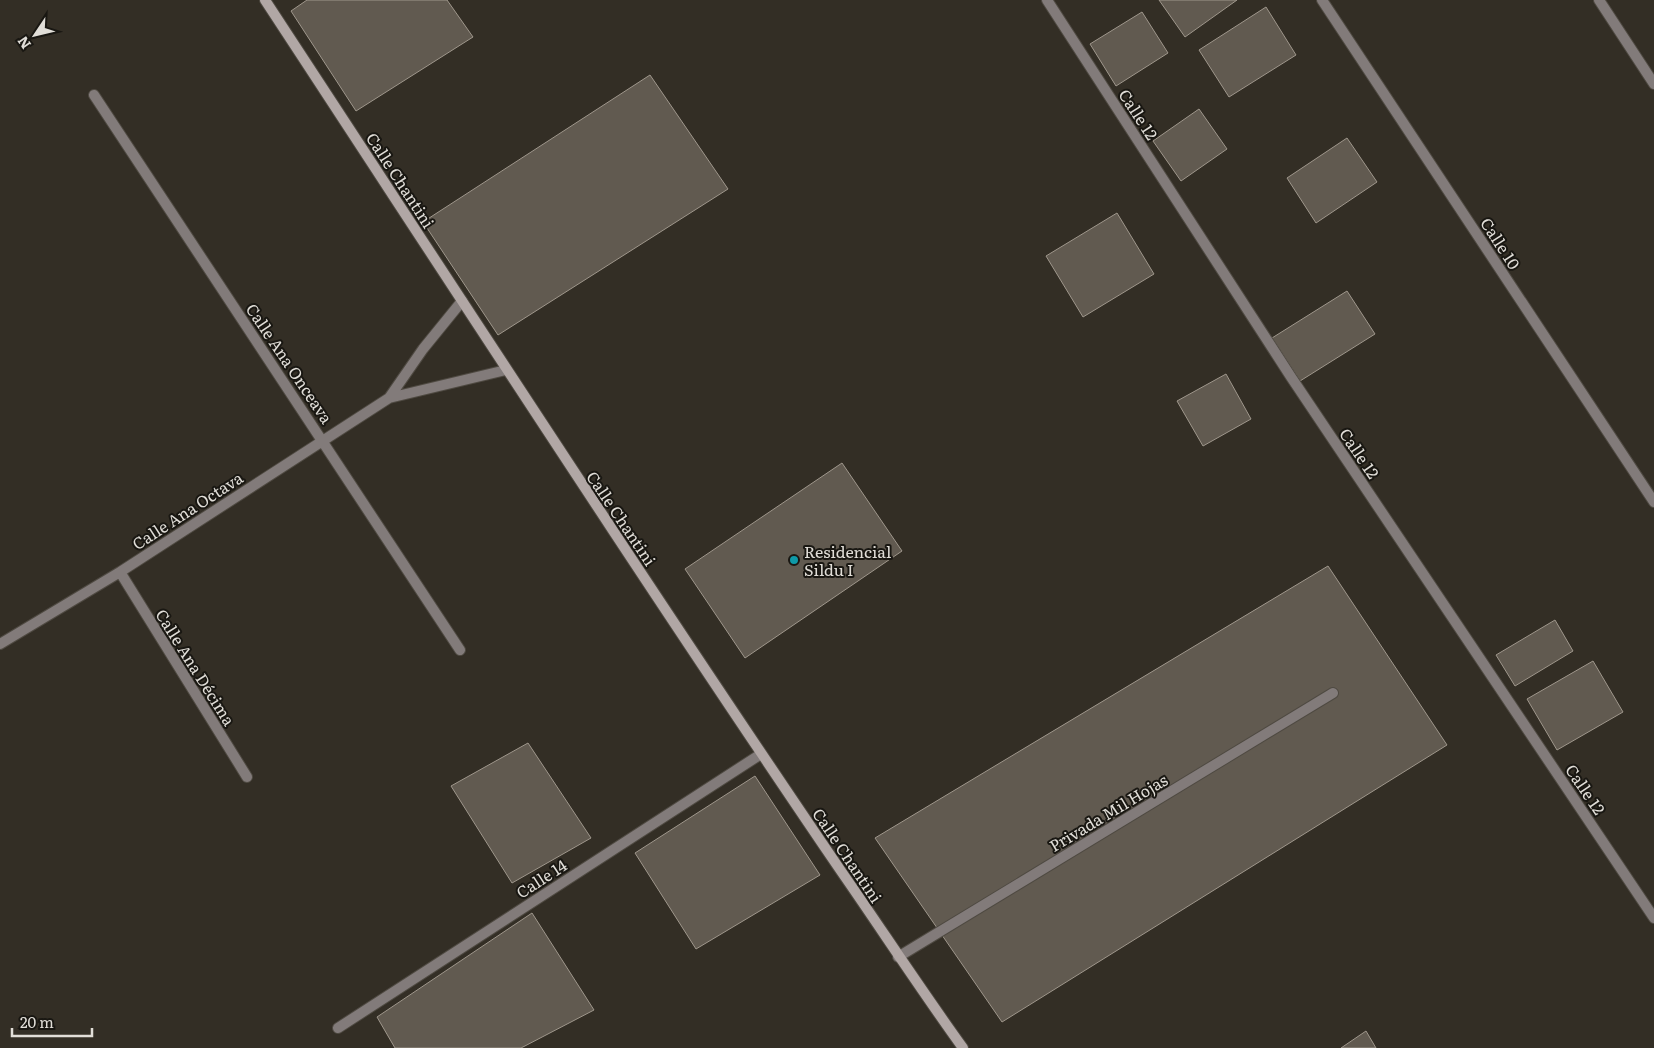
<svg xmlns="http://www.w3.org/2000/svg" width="1654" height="1048" font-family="Literata,serif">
<rect width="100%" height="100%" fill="#332e25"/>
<!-- building -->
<path fill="#615a50" stroke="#9f978c" d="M307,0H447L473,37L356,111L291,11Z
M1159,0H1237L1185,37Z
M1266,7L1296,55L1229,97L1199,50Z
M1142,12L1168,53L1116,86L1090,44Z
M650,75L728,189L498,335L423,222Z
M1199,109L1227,149L1181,181L1153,141Z
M1347,138L1377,182L1316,223L1287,178Z
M1117,213L1154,274L1083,317L1046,256Z
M1347,291L1375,334L1300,381L1272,338Z
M1226,374L1251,419L1203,446L1177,401Z
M842,463L902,551L745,658L685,569Z
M1328,566L1447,745L1002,1022L875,838Z
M1555,620L1573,651L1515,686L1496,655Z
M1593,661L1623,712L1557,750L1527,699Z
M528,743L591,838L512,883L451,786Z
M755,776L820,875L696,949L635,853Z
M532,913L594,1010L521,1048H395L377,1017Z
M1366,1031L1376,1048H1341Z"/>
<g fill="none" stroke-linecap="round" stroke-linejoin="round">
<!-- lane casing -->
<g stroke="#4f4a42" stroke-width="12">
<path id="lane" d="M898,957L1333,693"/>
</g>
<!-- street casing -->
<g stroke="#4f4a42" stroke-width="12">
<path id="street" d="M1047,0L1291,377L1654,918
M1322,0L1654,502
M1599,0L1654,84
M94,95L460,650
M389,398L423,349L462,301
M120,572L247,777
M0,644L120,572L389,398L506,370
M338,1028L761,754"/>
</g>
<!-- secondary casing -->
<g stroke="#4f4a42" stroke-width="12">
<path id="secondary" d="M265,0C456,291 645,583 841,871C882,930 921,990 963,1048"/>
</g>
<!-- lane -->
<use href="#lane" stroke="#827b7a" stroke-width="10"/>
<!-- street -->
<use href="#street" stroke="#827b7a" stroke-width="10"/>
<!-- secondary -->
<use href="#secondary" stroke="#b1a7a5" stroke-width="10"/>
</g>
<!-- markers -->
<circle fill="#0f9aa8" stroke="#191712" stroke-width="2" cx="794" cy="560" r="5"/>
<g text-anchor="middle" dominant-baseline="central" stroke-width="4" stroke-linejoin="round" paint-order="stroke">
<!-- street labels -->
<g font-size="16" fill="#e1ded8" stroke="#191712">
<text transform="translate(1139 114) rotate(57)">Calle 12</text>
<text transform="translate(401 180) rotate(57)">Calle Chantini</text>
<text transform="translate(1501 243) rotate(57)">Calle 10</text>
<text transform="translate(290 363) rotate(56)">Calle Ana Onceava</text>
<text transform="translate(1360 453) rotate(56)">Calle 12</text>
<text transform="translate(187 510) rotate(-33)">Calle Ana Octava</text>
<text transform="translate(622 518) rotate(56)">Calle Chantini</text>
<text transform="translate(196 667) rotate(58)">Calle Ana Décima</text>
<text transform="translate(1586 789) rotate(56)">Calle 12</text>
<text transform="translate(1108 812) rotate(-31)">Privada Mil Hojas</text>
<text transform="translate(848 855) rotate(56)">Calle Chantini</text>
<text transform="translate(541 878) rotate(-33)">Calle 14</text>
</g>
<!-- poi labels -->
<g font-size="16" fill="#e1ded8" stroke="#191712" text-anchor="start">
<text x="804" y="551">Residencial<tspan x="804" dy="18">Sildu I</tspan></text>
</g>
</g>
<!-- north arrow -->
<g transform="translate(35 35) rotate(235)" stroke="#191712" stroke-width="4" paint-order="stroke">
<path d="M0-4L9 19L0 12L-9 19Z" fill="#e1ded8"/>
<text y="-8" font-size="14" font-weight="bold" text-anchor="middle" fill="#e1ded8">N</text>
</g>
<!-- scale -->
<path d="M12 1028v8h80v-8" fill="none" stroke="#e1ded8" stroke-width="2.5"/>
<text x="20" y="1028" font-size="15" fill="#e1ded8" stroke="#191712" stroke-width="4" paint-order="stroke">20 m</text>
</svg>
